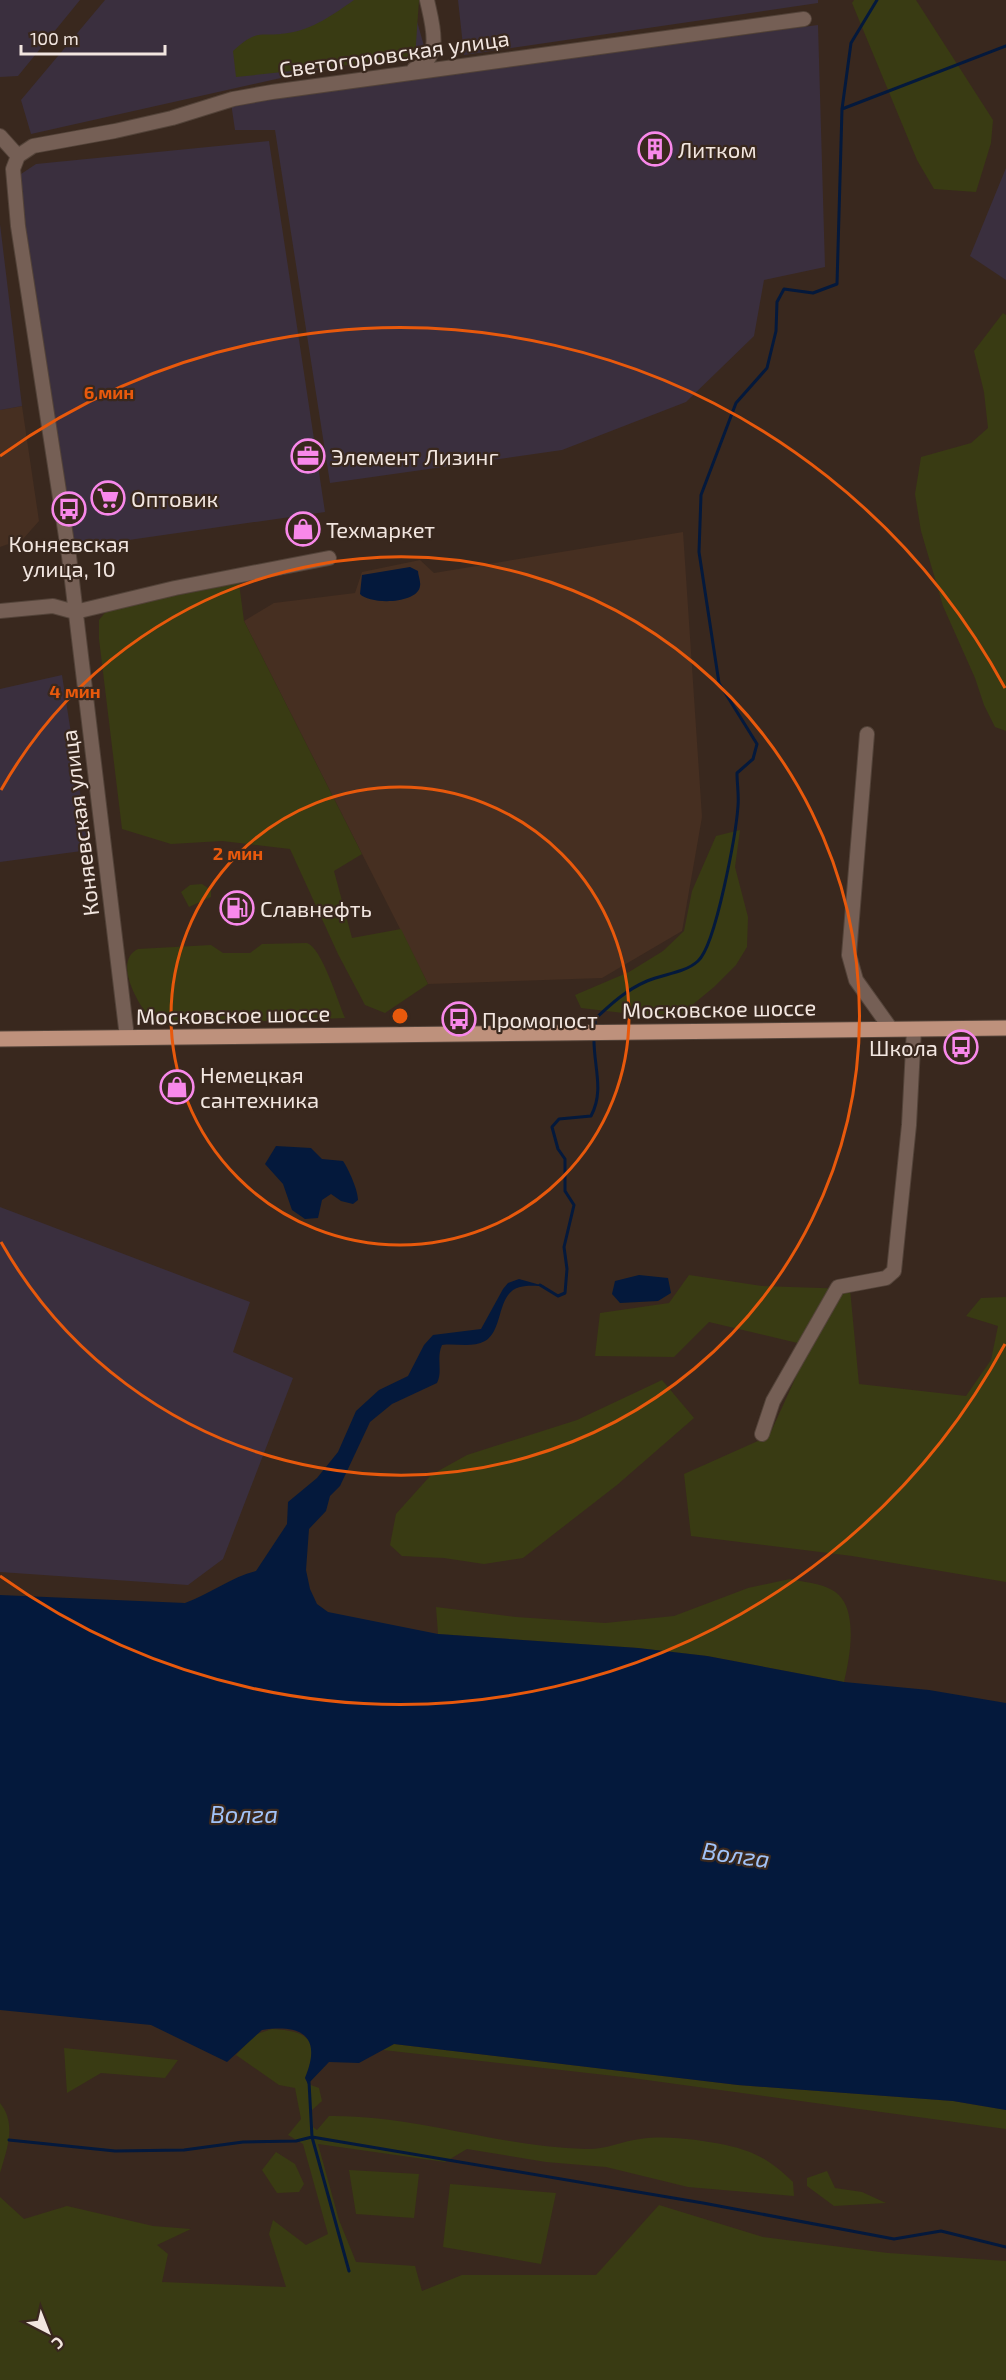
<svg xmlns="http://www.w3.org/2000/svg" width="1006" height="2380" font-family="'Exo 2',sans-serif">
<rect width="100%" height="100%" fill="#39281e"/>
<!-- built -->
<path fill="#462f21" d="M22,406L39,521L23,539L0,547V410Z
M683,532L702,817L682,931L602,978L428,984L244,621L274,603L355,593L362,572L420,560L434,573Z"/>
<!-- industrial -->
<path fill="#3a2f3e" d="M0,0H80L18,76L0,77Z
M105,0H411L424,46L31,134L21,100Z
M458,0H818V3L464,55Z
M818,25L825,267L764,280L754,336L686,402L562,450L330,483L275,130H235L231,103Z
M269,141L325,512L73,548L15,178L36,164Z
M1006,168V280L970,256Z
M0,224L22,406L0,410Z
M62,675L89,850L0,862V689Z
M0,1207L250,1302L233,1352L293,1378L223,1559L188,1585L0,1572Z"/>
<!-- green -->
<path fill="#393b13" d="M354,0H419L415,58L236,77L233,51C260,27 258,38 288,33C312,30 334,14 354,0Z
M854,0H916L993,120L991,143L976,192L934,189L917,160L852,3Z
M1003,313L1006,315V731L995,727L984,705L975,678L943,606L921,531L915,494L921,457L971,443L988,428L984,392L974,351Z
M239,583L244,621L362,854L334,871L352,938L401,929L428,984L385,1013L365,1005L338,954L290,849L222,841L171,844L122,829L99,639V620L108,609Z
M740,830L735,867L748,917L747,947L736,965L714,987L679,1016L640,1015L581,1008L575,995L629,972L663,951L684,931L692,891L716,836Z
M202,884L211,890V897L189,907L181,892L190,885Z
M307,943C322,948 338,1002 345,1018L157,1025C141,1012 111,961 138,949L211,945L223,953H250L262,944Z
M689,1275L762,1286L850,1289L859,1384L966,1396L991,1360L998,1326L966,1316L981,1298L1006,1297V1582L852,1556L691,1536L684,1474L769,1436L810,1346L709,1322L674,1357L595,1356L600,1313L669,1303Z
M662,1380L694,1418L617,1485L523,1558L484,1564L444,1558L402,1556L390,1545L396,1514L431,1475L467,1455L577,1420Z
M790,1579C802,1582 821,1583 832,1590C860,1605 850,1657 844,1682L707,1656L638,1648L438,1634L436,1607L516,1617L605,1623L674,1616L748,1588Z
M272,2029C311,2031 320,2042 305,2078L308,2084L319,2088L322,2101L312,2110L313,2127L317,2130L329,2116C416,2115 499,2147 586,2149C604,2150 623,2141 640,2139C668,2135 699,2140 726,2145C757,2152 771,2161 793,2182L794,2196L688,2187L606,2167L546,2162L467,2149L445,2162L318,2144L339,2220L356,2262L415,2266L422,2291L462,2275H596L659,2205L763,2237L888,2253L1006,2261V2380H0V2197L24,2219L67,2206L153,2226L191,2229L157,2245L168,2254L162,2282L286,2287L269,2234L273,2220L306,2245L328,2234L303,2144L288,2135L301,2119L295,2088L279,2085L236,2055L254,2035Z
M394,2044L738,2085L953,2101L1006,2110V2129L632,2078L383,2050Z
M64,2048L178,2060L165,2078L101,2073L67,2093Z
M0,2103C17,2124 7,2149 0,2173Z
M276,2152L295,2164L304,2184L299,2192L277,2193L262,2170Z
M349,2170L419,2174L414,2218L356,2214Z
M827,2171L835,2188L862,2192L886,2203L834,2206L807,2186V2178Z
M450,2184L556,2193L541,2264L443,2247Z"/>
<!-- water -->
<path fill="#04193c" d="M410,567L418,571C418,575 421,582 420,586C418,604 370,605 360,594L362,575Z
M276,1146L311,1148L322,1159L343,1161C349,1170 358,1190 358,1200L353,1204L341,1201L331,1194L322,1200L318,1218L305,1219L292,1210L283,1184L265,1164Z
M639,1275L668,1278L671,1293L658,1301L620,1303L612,1294L615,1281Z
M519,1279L544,1286C537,1286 527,1285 520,1287C496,1293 504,1330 485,1341C472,1348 456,1343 442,1345C436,1358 443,1371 437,1383L392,1404L370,1422L340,1486L330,1496L326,1511L309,1529L306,1570L310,1589L317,1604L328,1612L438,1634L638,1648L707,1656L844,1682L929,1690L1006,1703V2110L953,2101L738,2085L394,2044L359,2063L329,2062L308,2084L305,2078C322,2037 303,2024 262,2030L227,2062L151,2025L0,2010V1595L185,1603C210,1594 231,1577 256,1571L287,1524L288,1502L317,1478L338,1452L356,1411L379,1390L408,1376L424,1345L433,1335L481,1329L503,1289L508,1283Z"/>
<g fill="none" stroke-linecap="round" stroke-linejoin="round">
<!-- stream -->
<path stroke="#04193c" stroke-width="3" d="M842,109L1006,46
M595,1028V1019C611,1004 626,990 647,981C663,974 685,973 698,961C716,945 736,833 738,806C739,795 737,784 737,773L753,759L757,744L719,683L699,552L701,495L736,403L767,368L776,331L777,302L784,289L813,293L837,284L842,109L851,43L877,0
M540,1285L558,1296L565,1293L567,1269L564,1247L574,1205L565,1191V1159L558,1149L552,1127L559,1119L591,1116C605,1090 593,1065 594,1037
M309,2082L312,2137L349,2271
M9,2140L115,2151L184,2150L243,2142L296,2141L312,2137L703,2203L894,2239L941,2231L1006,2247"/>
<!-- minor casing -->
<g stroke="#534339" stroke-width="16">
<path id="minor" d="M414,69C444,58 432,24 427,0
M0,136L18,156
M0,611L53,606L75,612L175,588L329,558
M867,734L849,955L856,980L891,1029
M127,1037L69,556L18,226L13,169L18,156L33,146L115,131L172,118L233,99L272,92L804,19
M762,1434L773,1401L838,1287L886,1278L894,1271L909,1125L914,1029"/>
</g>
<!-- major casing -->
<g stroke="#534339" stroke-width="17">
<path id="major" d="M0,1039L1006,1028"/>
</g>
<!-- minor -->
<use href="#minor" stroke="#755f55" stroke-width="14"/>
<!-- major -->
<use href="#major" stroke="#be917c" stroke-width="15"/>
</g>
<!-- distance rings -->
<g fill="none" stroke="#e8590c" stroke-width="3">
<circle cx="400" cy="1016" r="229"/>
<path d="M1 790A459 459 0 1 1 1 1242"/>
<path d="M1005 1344A688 688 0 0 1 0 1576M0 456A688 688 0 0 1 1005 688"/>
</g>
<!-- icons -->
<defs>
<g id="building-ring" transform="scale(1.725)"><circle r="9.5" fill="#39281e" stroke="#f888ea" stroke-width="1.5"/><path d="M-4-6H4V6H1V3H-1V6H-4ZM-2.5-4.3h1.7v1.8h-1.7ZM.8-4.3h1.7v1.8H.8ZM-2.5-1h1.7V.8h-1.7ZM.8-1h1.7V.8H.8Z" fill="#f888ea"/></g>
<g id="office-ring" transform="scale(1.725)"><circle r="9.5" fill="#39281e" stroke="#f888ea" stroke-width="1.5"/><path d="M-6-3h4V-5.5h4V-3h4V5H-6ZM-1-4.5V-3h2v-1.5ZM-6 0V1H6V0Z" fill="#f888ea"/></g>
<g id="supermarket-ring" transform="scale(1.725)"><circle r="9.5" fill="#39281e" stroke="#f888ea" stroke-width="1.5"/><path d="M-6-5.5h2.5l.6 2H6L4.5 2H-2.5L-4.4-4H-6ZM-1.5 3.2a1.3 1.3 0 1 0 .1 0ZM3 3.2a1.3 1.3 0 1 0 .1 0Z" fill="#f888ea"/></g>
<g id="bus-ring" transform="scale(1.725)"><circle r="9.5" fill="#39281e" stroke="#f888ea" stroke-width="1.5"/><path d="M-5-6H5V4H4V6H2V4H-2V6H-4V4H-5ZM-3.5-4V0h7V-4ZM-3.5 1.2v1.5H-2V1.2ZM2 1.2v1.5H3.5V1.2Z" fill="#f888ea"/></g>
<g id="shop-ring" transform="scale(1.725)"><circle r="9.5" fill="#39281e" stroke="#f888ea" stroke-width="1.5"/><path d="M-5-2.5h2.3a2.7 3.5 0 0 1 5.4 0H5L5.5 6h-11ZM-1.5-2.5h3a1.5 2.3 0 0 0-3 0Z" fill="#f888ea"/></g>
<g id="fuel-ring" transform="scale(1.725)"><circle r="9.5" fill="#39281e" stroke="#f888ea" stroke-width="1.5"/><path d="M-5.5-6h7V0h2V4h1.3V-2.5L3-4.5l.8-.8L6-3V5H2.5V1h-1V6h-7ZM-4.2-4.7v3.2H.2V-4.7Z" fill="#f888ea"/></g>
</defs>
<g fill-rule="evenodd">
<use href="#building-ring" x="655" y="149"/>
<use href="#office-ring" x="308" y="456"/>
<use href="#supermarket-ring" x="108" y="498"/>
<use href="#bus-ring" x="69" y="509"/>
<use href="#shop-ring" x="303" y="529"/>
<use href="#fuel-ring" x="237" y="908"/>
<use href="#bus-ring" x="459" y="1019"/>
<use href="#bus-ring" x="961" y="1047"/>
<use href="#shop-ring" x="177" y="1087"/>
</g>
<g text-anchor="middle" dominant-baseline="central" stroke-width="4.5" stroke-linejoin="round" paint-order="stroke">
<!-- street labels -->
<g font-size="22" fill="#f2e6e0" stroke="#39281e">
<text transform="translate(394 53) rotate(-8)">Светогоровская улица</text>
<text transform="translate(79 823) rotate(-97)">Коняевская улица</text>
<text transform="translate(719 1008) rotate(-1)">Московское шоссе</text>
<text transform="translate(233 1014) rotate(-1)">Московское шоссе</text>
</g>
<!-- poi labels -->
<g font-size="22" fill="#f2e6e0" stroke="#39281e" text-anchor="start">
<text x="678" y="149">Литком</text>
<text x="331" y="456">Элемент Лизинг</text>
<text x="131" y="498">Оптовик</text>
<text x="326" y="529">Техмаркет</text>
<text x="69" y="543" text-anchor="middle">Коняевская<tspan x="69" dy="25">улица, 10</tspan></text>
<text x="260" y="908">Славнефть</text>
<text x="482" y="1019">Промопост</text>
<text x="938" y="1047" text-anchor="end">Школа</text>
<text x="200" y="1074">Немецкая<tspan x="200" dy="25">сантехника</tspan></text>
</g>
<!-- water labels -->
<g font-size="24" font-style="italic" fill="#a2c3f8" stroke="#39281e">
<text x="244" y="1813">Волга</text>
<text transform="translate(736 1854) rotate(8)">Волга</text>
</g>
</g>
<circle cx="400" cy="1016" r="9" fill="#e8590c" stroke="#39281e" stroke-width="3"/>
<g font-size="18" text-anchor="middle" font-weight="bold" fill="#e8590c" stroke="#39281e" stroke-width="4.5" stroke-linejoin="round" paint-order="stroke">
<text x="109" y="399">6 мин</text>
<text x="75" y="698">4 мин</text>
<text x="238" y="860">2 мин</text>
</g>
<!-- north arrow -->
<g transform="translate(48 2332) rotate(138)" stroke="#39281e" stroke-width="4.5" paint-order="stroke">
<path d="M0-4.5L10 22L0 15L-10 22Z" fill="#f2e6e0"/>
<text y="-9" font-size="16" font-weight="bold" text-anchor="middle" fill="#f2e6e0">С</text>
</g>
<!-- scale -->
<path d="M21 45v9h144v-9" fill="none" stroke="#f2e6e0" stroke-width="3"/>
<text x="30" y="45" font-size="18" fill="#f2e6e0" stroke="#39281e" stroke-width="4.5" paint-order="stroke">100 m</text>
</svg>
